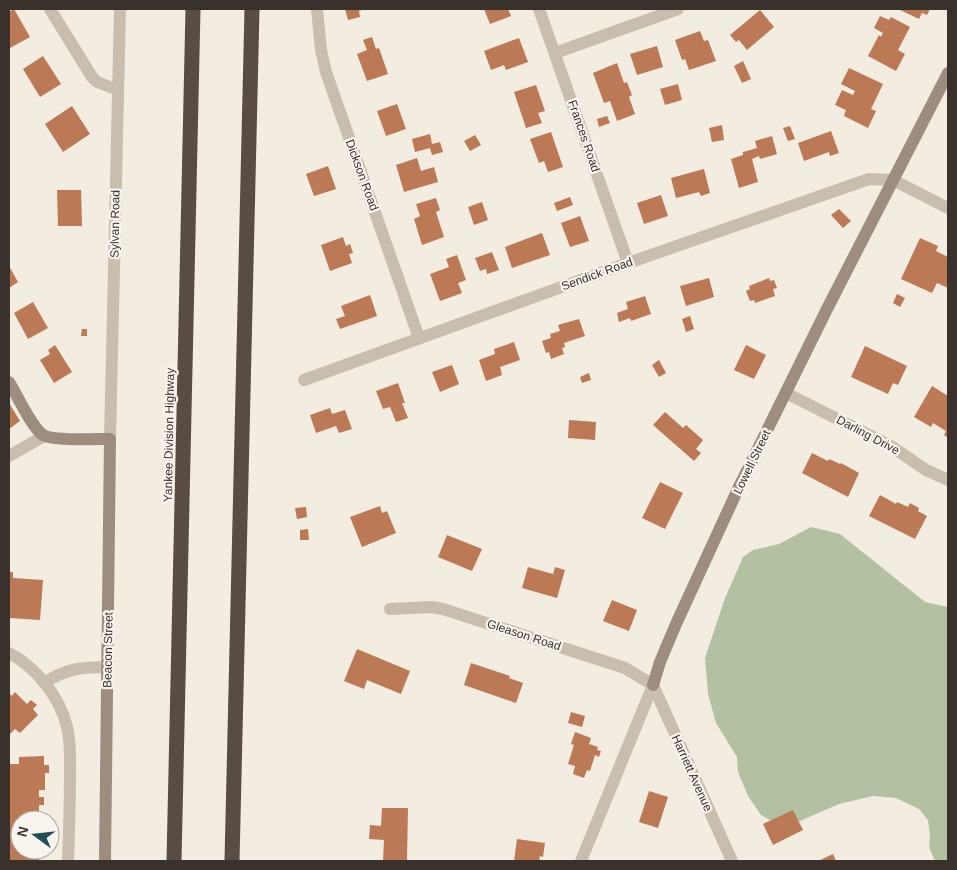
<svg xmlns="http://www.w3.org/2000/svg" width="957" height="870" font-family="Arial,sans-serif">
<rect width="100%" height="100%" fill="#f2ece1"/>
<!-- green -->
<path fill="#b3c0a2" d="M811,527L840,534L925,602L948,607V861H935L929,847L930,835L928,820L919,809L896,798L873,796L839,804L800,821L775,823L761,815L748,796L738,772L737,757L716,723L708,694L705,658L725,598L743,557L753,550L779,544Z"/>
<!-- building -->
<path fill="#bc7955" d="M14,9L30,37L10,48L9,45V12Z
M345,9H365L359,11L360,17L348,20Z
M484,9H508L511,16L490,24Z
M898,9H930L927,15L922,13L919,19Z
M760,10L774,27L747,50L739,40L736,42L730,35Z
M880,16L889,20L891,17L910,27L898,50L905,54L896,71L868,56L879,35L881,37L883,33L874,28Z
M700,31L704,41L708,40L716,61L689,70L685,59L682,60L675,40Z
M372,37L376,49L379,48L388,74L367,81L357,54L367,50L363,40Z
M519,38L528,62L506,70L504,65L491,70L484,51Z
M657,46L663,67L637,75L630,54Z
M43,56L61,84L40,97L23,69Z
M743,61L751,79L742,83L734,66Z
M617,63L624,83L627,82L632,95L629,97L635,114L617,121L610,101L604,103L593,73Z
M849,68L883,84L871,109L876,111L868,128L844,116L846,110L835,105L842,90L853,95L855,91L841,84Z
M678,84L682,100L665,105L660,89Z
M536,85L545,111L538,113L542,123L526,128L514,92Z
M397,104L406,129L386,136L377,111Z
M72,106L90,134L63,152L45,124Z
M607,116L610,123L599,127L597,119Z
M722,125L724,140L712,142L709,128Z
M790,126L795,139L788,141L783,128Z
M831,131L839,153L830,156L829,152L804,161L798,143Z
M551,132L563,167L548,172L544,161L539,163L530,139Z
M430,134L432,144L440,142L443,152L432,155L430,148L415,152L412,139Z
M475,135L481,145L470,151L464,141Z
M772,136L777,154L760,159L759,156L752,159L758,182L739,188L731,159L743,155V152L757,148L755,141Z
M417,158L421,171L434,167L438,182L404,192L396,165Z
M328,166L336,189L314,196L306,174Z
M704,169L710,193L701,196L699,192L676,198L671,178Z
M57,190H81L82,226H58Z
M661,195L668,216L644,224L637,203Z
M570,197L573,205L557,211L554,203Z
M436,198L440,210L436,212L444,237L422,245L414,219L420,216L416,204Z
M482,202L488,220L474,225L468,207Z
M839,209L851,221L843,228L831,215Z
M580,216L589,241L570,247L561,223Z
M542,233L550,255L512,268L505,247Z
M343,237L346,246L350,244L353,253L349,254L352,263L330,271L321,245Z
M920,238L938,246L936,251L948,257V288L937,283L932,293L901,279Z
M492,252L499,270L487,274L486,269L480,271L475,258Z
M457,255L466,280L458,283L462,293L440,301L430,274L449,267L446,259Z
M9,266L18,282L9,288Z
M709,278L714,297L686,306L680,286Z
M769,278L770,281L774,280L777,288L773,289L775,296L755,303L754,300L750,301L746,291L750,289L749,286Z
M897,294L905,298L900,307L893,303Z
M370,295L377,316L340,329L336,319L345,316L341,306Z
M645,296L651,314L631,321L630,318L619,322L617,313L628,309L626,302Z
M33,302L48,328L28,339L14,313Z
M690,316L694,329L686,332L682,319Z
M579,319L585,336L564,343L565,347L562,348L564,354L551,359L549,352L546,353L542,341L551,338L550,334L560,331L558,325Z
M82,329H87V336H81Z
M514,342L520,360L500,367L502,375L486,381L479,360L495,354L494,349Z
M55,345L72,372L54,383L40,360L50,354L48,350Z
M746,345L766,355L754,379L734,370Z
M865,346L907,366L898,385L893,383L888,394L851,377Z
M659,360L666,373L659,377L652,365Z
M452,365L459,384L440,392L432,372Z
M589,373L591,380L582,383L580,377Z
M398,383L405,403H402L408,418L396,422L390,407L383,409L376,391Z
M932,386L948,396V438L944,435L946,431L933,423L931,427L914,417Z
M9,403L20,421L9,429Z
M330,408L332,414L345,410L352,429L339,433L336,426L316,433L310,415Z
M665,412L683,428L686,425L703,440L696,449L701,453L694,461L653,425Z
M569,420L596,422L595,440L568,438Z
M812,453L828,461L829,459L840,464L841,463L859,473L848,497L802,473Z
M660,482L683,493L665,529L642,518Z
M880,495L896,504L897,502L908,507L910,503L919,508L918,511L927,516L915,539L869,516Z
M380,506L382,513L387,511L396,533L362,547L350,517Z
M306,507L307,517L297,519L295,508Z
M308,529L309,540H300V530Z
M447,535L482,549L472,571L438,557Z
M528,567L553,574L555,567L565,570L557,598L522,588Z
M9,572H13V578L43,580L40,620L10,618Z
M612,600L637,610L629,631L603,621Z
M357,649L410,671L401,694L367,680L364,689L344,681Z
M471,663L510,676L509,678L523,683L516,703L464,685Z
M15,692L27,704L31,700L37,705L33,709L38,715L20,733L15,729L9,735V693L12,696Z
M571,712L585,716L582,727L568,723Z
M575,732L591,738L589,744L598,747L597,750L601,751L599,757L595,755L590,771L587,770L584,778L573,774L575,766L568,764L574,745L571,744Z
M44,756V765H49V773H45V790H39V797H44V805H39V820H20V850H35V856H39V861H9V764H19V757Z
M649,791L668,797L658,828L639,822Z
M382,808H408L407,861H383L384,840L369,839L370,825L381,826Z
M793,810L803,830L773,845L763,824Z
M517,839L545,843L543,857L540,856L539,861H514Z
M833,854L836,861H818Z"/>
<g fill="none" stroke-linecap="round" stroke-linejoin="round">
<!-- street -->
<path stroke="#c9bdae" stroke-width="12" d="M50,9L92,77L97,82L118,90
M317,9L321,50L326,72L419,338
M539,9L628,263
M555,53L678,9
M304,380L628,263L869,179L893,180L948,208
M786,393L891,446L926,470L948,480
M110,439L120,9
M9,456L44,436
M390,609L431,607L443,609L625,668L653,685
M9,653C36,667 60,697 67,727C71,742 70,757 70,773C70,802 69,832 68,861
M44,683C67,668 82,667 108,667
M653,685L732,861
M581,861L653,685"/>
<!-- secondary -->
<path stroke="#9d8d7f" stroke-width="12" d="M9,382C17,395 32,428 43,435C52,441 98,439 110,439L105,861
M653,685L660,662L676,624L738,489L828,307L948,73"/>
<!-- highway -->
<path stroke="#584c43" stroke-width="15" d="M174,861L193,9
M232,861L252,9"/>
</g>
<g text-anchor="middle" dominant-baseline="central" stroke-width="4.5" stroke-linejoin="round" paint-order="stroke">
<!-- street labels -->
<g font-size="12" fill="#38312c" stroke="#f9f5ee">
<text transform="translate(584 136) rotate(71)">Frances Road</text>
<text transform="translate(362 175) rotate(70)">Dickson Road</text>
<text transform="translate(115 224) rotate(-89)">Sylvan Road</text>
<text transform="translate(597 274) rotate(-20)">Sendick Road</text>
<text transform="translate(169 435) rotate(-89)">Yankee Division Highway</text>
<text transform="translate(868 435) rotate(28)">Darling Drive</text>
<text transform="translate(752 462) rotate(-64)">Lowell Street</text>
<text transform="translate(524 635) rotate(18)">Gleason Road</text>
<text transform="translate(108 650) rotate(-89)">Beacon Street</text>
<text transform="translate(692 773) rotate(66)">Harriett Avenue</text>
</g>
</g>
<!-- border -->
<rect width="957" height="870" fill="none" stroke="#38312c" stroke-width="20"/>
<!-- north arrow -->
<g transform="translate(35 835) rotate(285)"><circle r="24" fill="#f9f5ee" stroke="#aca7a0"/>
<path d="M0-4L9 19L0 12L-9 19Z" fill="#244e57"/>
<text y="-8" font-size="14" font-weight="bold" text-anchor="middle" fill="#38312c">N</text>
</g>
</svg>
